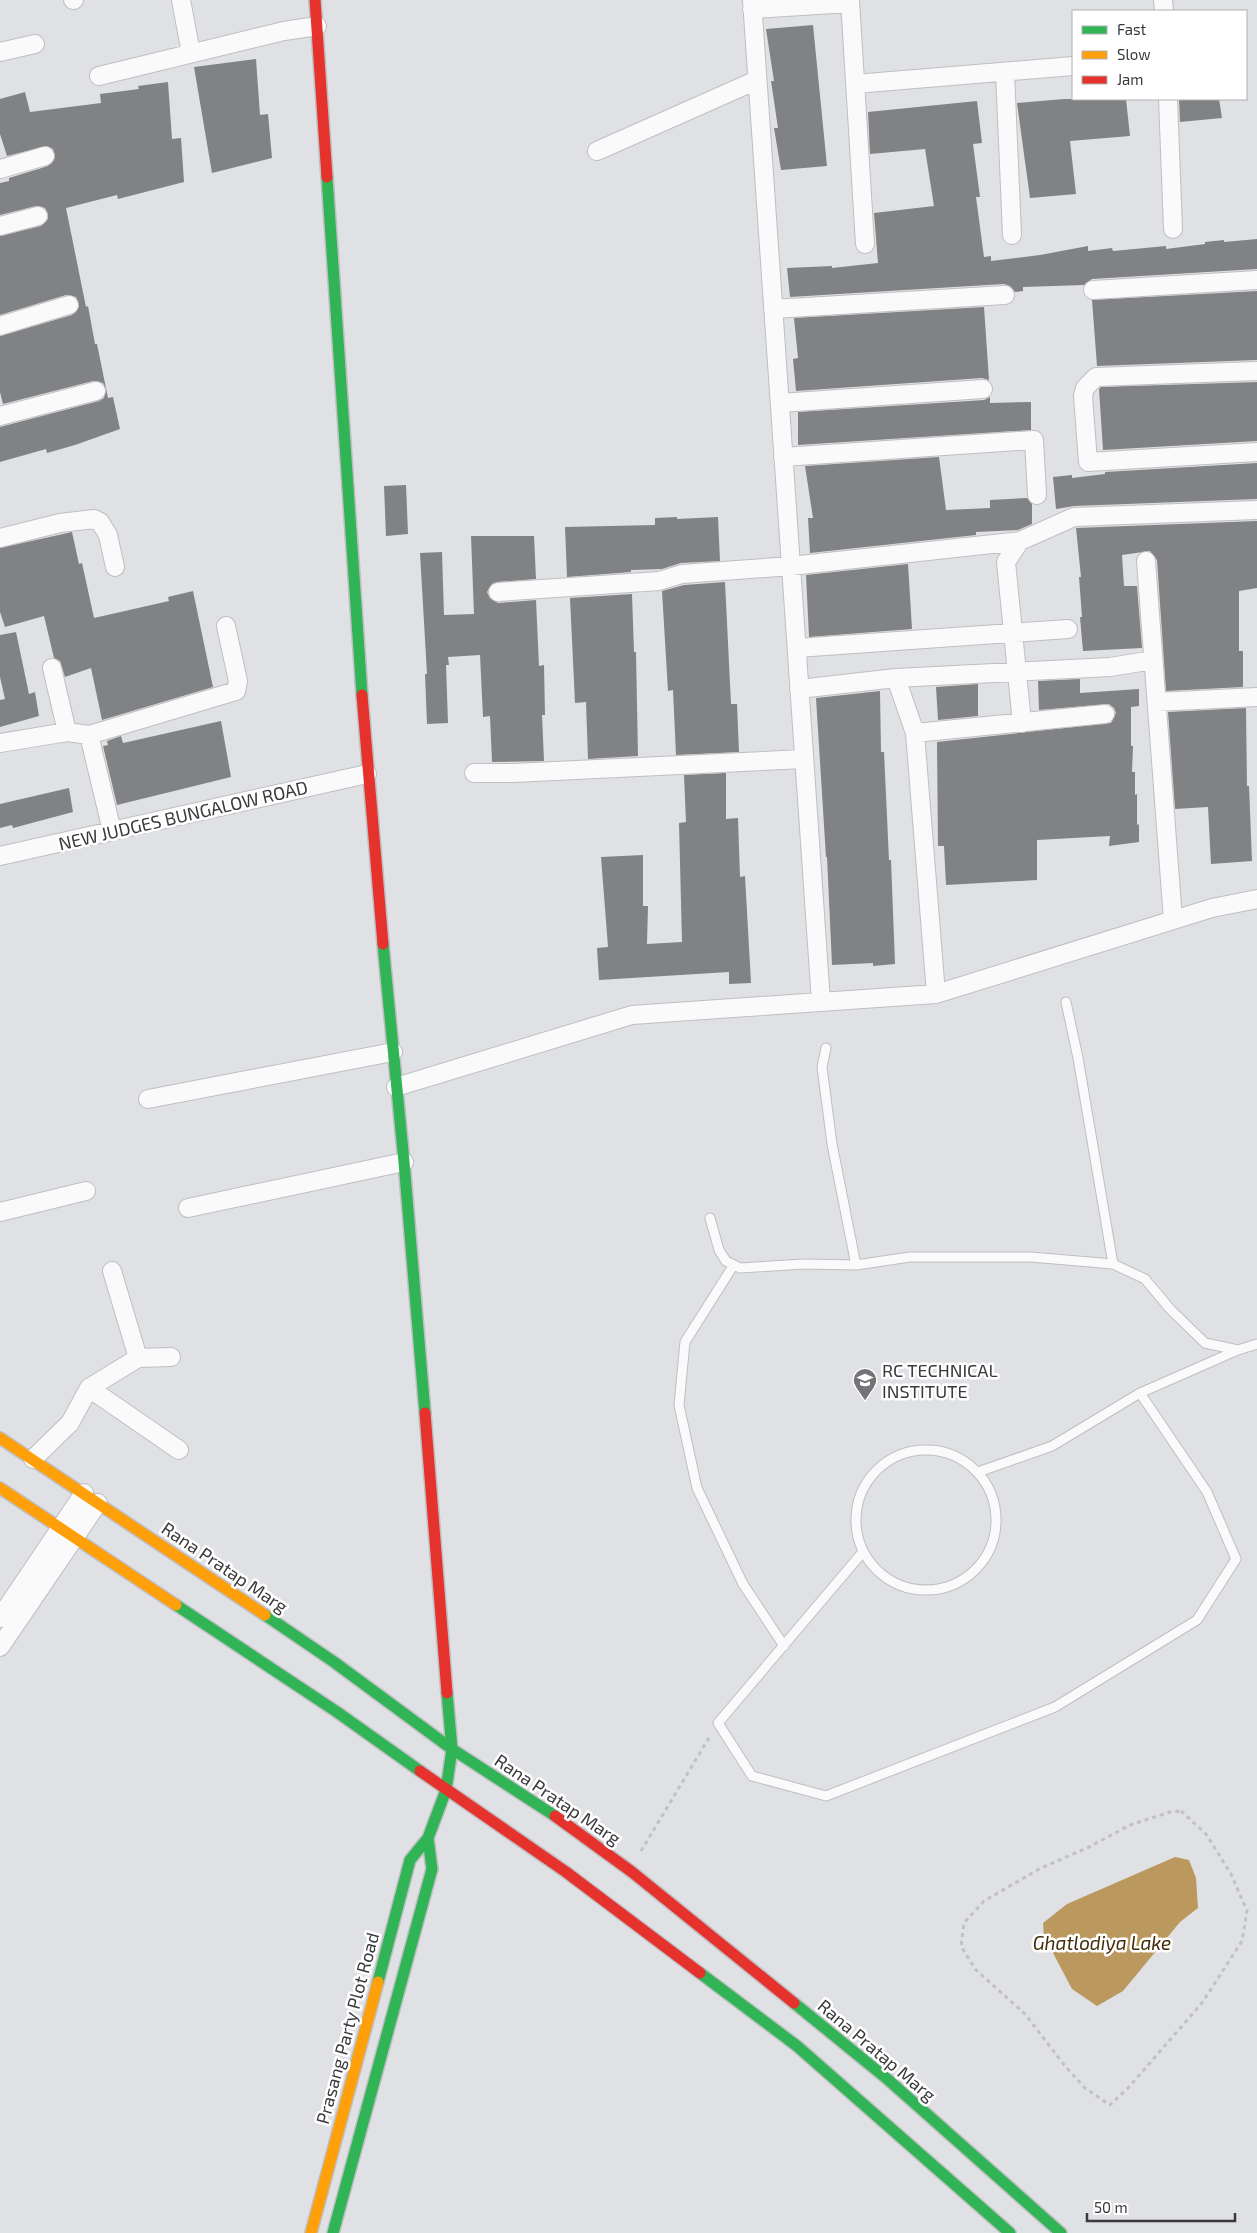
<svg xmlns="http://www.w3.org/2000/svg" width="1257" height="2233" font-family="'Exo 2',sans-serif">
<rect width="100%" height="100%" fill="#e0e1e5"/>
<!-- water -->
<path fill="#bb985d" d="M1175,1857L1189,1860L1196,1878L1198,1908L1180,1922L1123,1991L1097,2006L1072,1989L1044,1936L1043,1923L1067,1904Z"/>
<!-- building -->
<path fill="#818284" d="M813,25L827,166L781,170L774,128H778L771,81H774L766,29Z
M256,59L260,115L268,114L272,158L212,173L194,67Z
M168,82L172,139L181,138L184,182L118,199L117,195L66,208L86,307L88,306L95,344H97L108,398L113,397L120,429L75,445L47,453L46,449L0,462V427L99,401L104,398L106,389L103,383L93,381L3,404L0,392V336L72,315L79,307L76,297L66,295L0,315V236L41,226L48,219V214L45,208L36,206L0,215V183L9,181V178L48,166L55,158L53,149L47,146L7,156L0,134V99L25,92L30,112L101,103L100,94L139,89L138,86Z
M1064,99H1126L1130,136L1070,141L1076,194L1030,198L1017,103Z
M1179,99H1219L1222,118L1180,122Z
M977,101L982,143L973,144L980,197H976L984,257L991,256V261L1040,255L1088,246V251L1112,248L1113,251L1166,246V249L1205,244V242L1224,240V242L1257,239V269L1092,279L1084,285L1023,287V291L1015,292L1010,286L1004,284L790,297L787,268L832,266V268L878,263L874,213L934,206L925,149L870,154L868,112Z
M1257,291V360L1097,366L1092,300Z
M984,307L989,380L982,378L796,391L793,359L798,358L794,318Z
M1257,382V441L1103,450L1099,389L1101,387Z
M990,397V403L1031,402V430L798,445V412L984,400Z
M939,457L946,510L990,508V500L1027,498L1032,504V524L1018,530L976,532V535L810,553L808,518H813L805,466Z
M1257,463V499L1074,506L1056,509L1053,477L1072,475V478L1105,474V472Z
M406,485L408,534L386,536L384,486Z
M677,517V519L718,517L720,561L681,563L662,569L631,570V572L567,577L565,527L655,525V518Z
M1257,521V588L1239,591V651H1243V687L1166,691L1157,560L1150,551L1122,555L1124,586H1137L1142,648L1083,651L1080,617H1082L1079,577H1081L1076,528Z
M72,532L79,564L82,563L94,618L169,601L168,597L193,591L213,687L102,720L91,668L65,677L60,661L54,658L44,616L5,627L0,612V548Z
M471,536H534L536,579L497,582L492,584L487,592L490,598L498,603L536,600L539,666L544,665L545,715H542L544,761L492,762L490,716L483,717L480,655L448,657L449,665H446L448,723L427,724L425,674H427L420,553L442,552L444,615L474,614Z
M908,564L912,629L809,637L806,575Z
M725,582L731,704H737L739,752L676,755L673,690L668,691L662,591L684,585Z
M632,594L634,652H636L638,756L588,759L586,702L575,703L570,598Z
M16,632L29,694L35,692L39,716L0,727V700L5,699L0,677V635Z
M1080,679V693L1139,689V706L1131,707V746H1133L1132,772H1135V795L1137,794V825L1139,824V842L1109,846L1110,836L1037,840V880L946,885L944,846H938L937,742L1111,723L1116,713L1114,708L1109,704L1039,710L1038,681Z
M978,684V716L938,720L936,687Z
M880,691L881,752H884L889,860H891L895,964L873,966V963L832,965L827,857H826L816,698Z
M1246,708L1247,786H1249L1252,861L1211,864L1208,807L1175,809L1168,712Z
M221,721L231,777L117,805L103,746L108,745L107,741L121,736L123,743Z
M726,773V819L738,818L740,877L745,876L751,983L729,984V972L599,980L597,948L608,947L601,857L643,855V906H648L647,944L682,942L679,823L686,822L684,775Z
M69,788L73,812L13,828L12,825L0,828V804Z"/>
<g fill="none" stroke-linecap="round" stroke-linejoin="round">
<!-- lane casing -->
<g stroke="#bfbfc3" stroke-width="11">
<path id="lane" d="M1066,1002L1078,1058L1113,1264
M826,1048L822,1067L832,1144L856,1265
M710,1218L719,1250L726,1261L740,1268L804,1264L856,1265L910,1257H1031L1113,1264L1145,1279L1170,1309L1205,1343L1238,1350L1257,1344
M733,1266L685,1342L679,1405L697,1488L743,1584L784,1646
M856 1520a70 70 0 1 1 140 0a70 70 0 1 1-140 0Z
M978,1472L1052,1446L1140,1393L1238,1350
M862,1553L718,1723L752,1776L826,1796L1055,1707L1197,1620L1236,1559L1207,1492L1140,1393"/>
</g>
<!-- street casing -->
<g stroke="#bfbfc3" stroke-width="20">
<path id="street" d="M73,0H74
M181,0L191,53
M752,0L821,1002
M850,0L865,244
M1163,0L1164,11
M752,9L850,3
M0,52L35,44
M1005,72L1012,235
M99,76L284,31L317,26
M855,84L1073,66
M1168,99L1173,229
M597,151L757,80
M0,169L45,156
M0,226L38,216
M1093,290L1257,280
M773,309L1005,295
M0,326L69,305
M1257,371L1096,377L1085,388L1083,396L1088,462L1257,452
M780,403L983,389
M0,416L96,391
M783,457L1034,440L1037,495
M0,538L60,523L94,519L100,522L108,535L115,567
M1146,561L1173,920
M498,592L659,581L682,574L791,566L1020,541
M797,648L1068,629
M52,668L67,732
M896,678L1110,667L1153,660
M799,689L896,678L915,733
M1157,702L1257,697
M1022,723L1006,562L1020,541L1074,517L1257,510
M89,735L112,831
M0,743L67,732L89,735L236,691L238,681L226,626
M474,773H513L804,759
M0,856L367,774
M936,994L915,733L1105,714
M396,1087L632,1015L936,994L1212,908L1257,899
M148,1099L393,1052
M188,1208L404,1162
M0,1212L86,1191
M112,1271L138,1358
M89,1388L179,1450
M33,1459L70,1423L89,1388L138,1358L171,1357
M0,1618L84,1493
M0,1647L98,1503"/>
</g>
<!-- fast casing -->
<g stroke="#bfbfc3" stroke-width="14">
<path id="fast" d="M327,177L362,695
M383,944L404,1162L425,1413
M176,1605L337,1712L420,1771
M265,1615L334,1662L452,1749L555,1816
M700,1973L797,2046L1010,2233
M378,1982L410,1860L428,1838L446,1790L452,1749L447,1693
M794,2003L885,2077L1061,2233
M333,2233L432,1869L428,1838"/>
</g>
<!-- slow casing -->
<g stroke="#bfbfc3" stroke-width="14">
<path id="slow" d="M0,1438L265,1615
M0,1488L176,1605
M311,2233L378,1982"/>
</g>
<!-- jam casing -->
<g stroke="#bfbfc3" stroke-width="14">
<path id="jam" d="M315,0L327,177
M362,695L383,944
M425,1413L447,1693
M420,1771L566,1872L700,1973
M555,1816L632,1872L794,2003"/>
</g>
<!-- path -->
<path stroke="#c1c1c2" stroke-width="3" stroke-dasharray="4 4" stroke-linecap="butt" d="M1181,1811L1206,1834L1231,1874L1247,1911L1242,1941L1202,2003L1129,2087L1110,2105L1085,2088L1065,2066L1025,2014L975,1969L961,1946L964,1923L984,1901L1041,1868L1089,1847L1130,1825L1170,1812Z
M641,1851L710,1736"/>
<!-- lane -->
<use href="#lane" stroke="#fafafb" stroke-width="9"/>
<!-- street -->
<use href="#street" stroke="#fafafb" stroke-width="18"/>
<!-- fast -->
<use href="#fast" stroke="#30b455" stroke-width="11"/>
<!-- slow -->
<use href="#slow" stroke="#ff9f0a" stroke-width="11"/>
<!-- jam -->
<use href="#jam" stroke="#e5322d" stroke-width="11"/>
</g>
<!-- icons -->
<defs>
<g id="university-pin" transform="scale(1.25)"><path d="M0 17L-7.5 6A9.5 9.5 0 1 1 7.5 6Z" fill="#747477" stroke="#fff"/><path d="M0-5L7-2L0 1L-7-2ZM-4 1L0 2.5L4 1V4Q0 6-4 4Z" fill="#fff"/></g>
</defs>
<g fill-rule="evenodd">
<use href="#university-pin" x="865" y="1380"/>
</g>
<g text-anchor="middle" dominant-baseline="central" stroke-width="5" stroke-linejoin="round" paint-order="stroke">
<!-- street labels -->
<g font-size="18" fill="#3a3a3c" stroke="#fff">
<text transform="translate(183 815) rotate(-13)">NEW JUDGES BUNGALOW ROAD</text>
<text transform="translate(225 1567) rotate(34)">Rana Pratap Marg</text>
<text transform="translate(558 1799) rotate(34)">Rana Pratap Marg</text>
<text transform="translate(347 2028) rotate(-75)">Prasang Party Plot Road</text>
<text transform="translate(877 2050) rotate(40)">Rana Pratap Marg</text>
</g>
<!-- poi labels -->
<g font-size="18" fill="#3a3a3c" stroke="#fff" text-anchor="start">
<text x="882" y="1370">RC TECHNICAL<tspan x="882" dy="21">INSTITUTE</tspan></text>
</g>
<!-- water labels -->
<g font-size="19" font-style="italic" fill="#422c09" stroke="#fff">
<text x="1102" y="1942">Ghatlodiya Lake</text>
</g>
</g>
<!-- legend -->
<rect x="1072" y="10" width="175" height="90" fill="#ffffff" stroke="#b0b0b1"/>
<rect x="1082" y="26" width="25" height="8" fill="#30b455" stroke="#b0b0b1"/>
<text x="1117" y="35" font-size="15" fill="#3a3a3c">Fast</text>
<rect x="1082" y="51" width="25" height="8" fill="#ff9f0a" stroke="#b0b0b1"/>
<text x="1117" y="60" font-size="15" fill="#3a3a3c">Slow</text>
<rect x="1082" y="76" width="25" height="8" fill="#e5322d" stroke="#b0b0b1"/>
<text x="1117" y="85" font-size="15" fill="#3a3a3c">Jam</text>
<!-- scale -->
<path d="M1087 2213v8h148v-8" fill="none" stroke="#3a3a3c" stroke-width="2.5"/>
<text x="1094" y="2213" font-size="15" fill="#3a3a3c" stroke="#ffffff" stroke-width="4" paint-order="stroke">50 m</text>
</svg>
